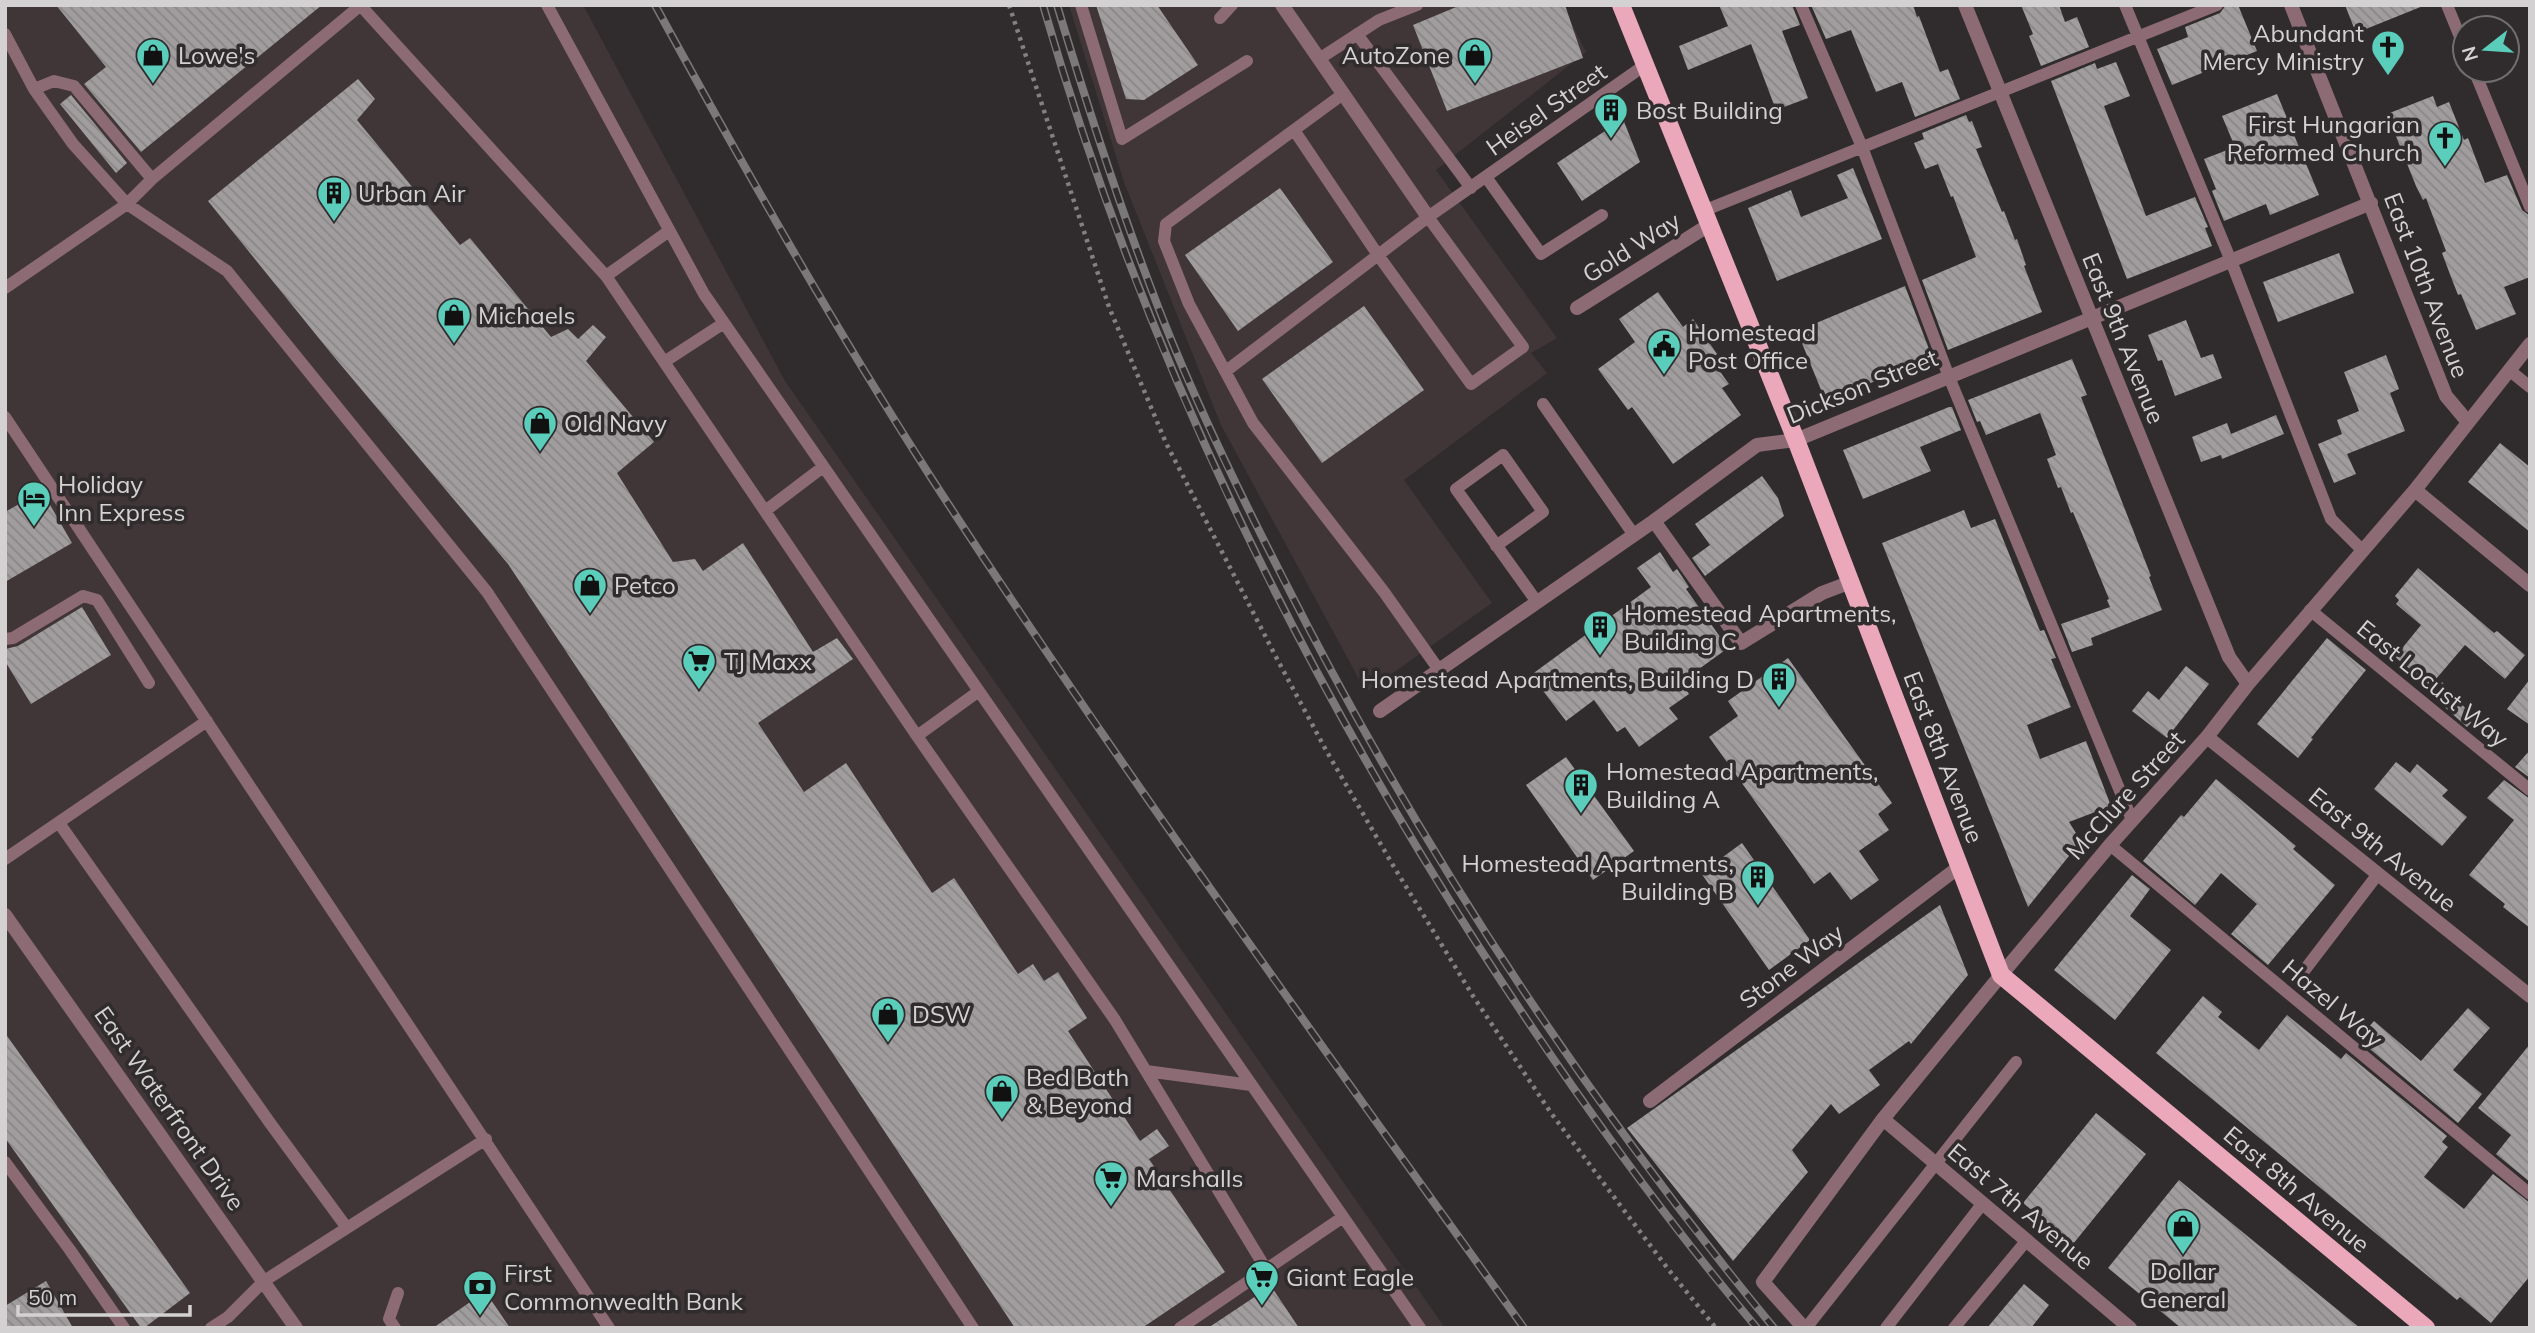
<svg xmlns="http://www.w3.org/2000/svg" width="2535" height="1333" font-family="Mulish,sans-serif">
<defs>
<pattern id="building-back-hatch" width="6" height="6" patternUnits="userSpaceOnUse" patternTransform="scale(1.75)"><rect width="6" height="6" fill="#a19d9e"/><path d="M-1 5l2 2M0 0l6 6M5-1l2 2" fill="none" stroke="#888686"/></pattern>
</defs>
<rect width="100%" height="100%" fill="#302c2d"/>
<!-- built -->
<path fill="#403638" d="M5,5H583L785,381L1445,1328H5Z
M1069,5H1562L1586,52L1436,170L1557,338L1531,353L1547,373L1404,480L1492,603L1366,692L1221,425L1124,182Z"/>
<!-- building -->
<path fill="url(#building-back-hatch)" d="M56,5H322L141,152L84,84L106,67Z
M1096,5H1157L1198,65L1144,100L1126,99Z
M1461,5H1565L1583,58L1447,111L1413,25Z
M1719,5H1792L1800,25L1782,31L1808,98L1776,110L1751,44L1688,70L1679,46L1728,26Z
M1811,5H1913L1917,17L1919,16L1940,72L1948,69L1960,99L1915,117L1902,82L1876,92L1851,30L1826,39Z
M2021,5H2059L2065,22L2077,17L2089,47L2041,66L2029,36L2033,34Z
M2226,5H2238L2257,51L2172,85L2157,49L2188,37L2185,27L2220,13Z
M2345,5H2423V6L2356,33Z
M2116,62L2130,96L2104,106L2146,216L2195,197L2208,227L2205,228L2212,246L2127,279L2051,81L2095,63L2097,69Z
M358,79L375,99L357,120L460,245L470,238L551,337L568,329L578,339L593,325L606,337L586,361L654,442L617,473L673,562L695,559L703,571L743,543L813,652L837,638L853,659L758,723L804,792L846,763L932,893L954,878L1018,974L1033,964L1044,981L1058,972L1087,1018L1068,1031L1140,1141L1157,1129L1169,1146L1149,1159L1225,1272L1142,1328H1015L508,564L330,352L208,201Z
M2277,94L2319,195L2270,215L2266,204L2224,221L2212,191L2216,189L2204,159L2235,147L2222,116Z
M71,95L127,163L116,173L60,104Z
M2433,96L2437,107L2449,102L2464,140L2468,138L2485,183L2507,175L2522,210L2530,216V277L2504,287L2516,314L2476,330L2461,294L2458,295L2451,277L2442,253L2446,251L2426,198L2423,200L2416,186L2387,114Z
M1966,115L1969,122L1972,121L1982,147L1976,149L2002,212L2004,211L2015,240L2017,239L2026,265L2024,266L2042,312L1948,350L1922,280L1976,257L1953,196L1951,197L1938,164L1925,169L1914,143L1924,139L1922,133Z
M1623,119L1640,162L1582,201L1557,163Z
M1853,168L1882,239L1777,281L1748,208L1791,190L1801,217L1848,198L1837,175Z
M1280,188L1333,262L1238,331L1185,255Z
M2339,253L2354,293L2278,322L2263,282Z
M1905,286L1932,357L1826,402L1797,331Z
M1658,292L1683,327L1693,319L1717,354L1711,359L1729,384L1722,388L1741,415L1673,464L1632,407L1628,410L1598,369L1635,342L1619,319Z
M1364,306L1424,390L1322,463L1262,379Z
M2186,320L2201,358L2213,354L2222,378L2175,396L2162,360L2158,361L2148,335Z
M2386,355L2399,389L2390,393L2405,431L2347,454L2356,474L2334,483L2318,444L2342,434L2337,420L2359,411L2344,372Z
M2072,359L2087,395L2081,397L2151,576L2149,577L2162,610L2091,638L2093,645L2072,652L2061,624L2110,607L2107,600L2109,599L2073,512L2071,513L2061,487L2058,488L2047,459L2056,455L2040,413L1986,435L1980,421L1977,422L1968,400Z
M1949,407H1952L1961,430L1920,447L1931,471L1863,499L1843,450Z
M2276,415L2284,434L2222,459L2221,455L2201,462L2192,437L2227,423L2231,434Z
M2500,443L2530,467V532L2468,482Z
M1762,476L1778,498L1784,516L1705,576L1692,558L1710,545L1695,524Z
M42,491L72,543L5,582V512Z
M1964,510L1971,528L1995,519L2040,631L2044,630L2056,658L2051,659L2071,707L2027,725L2040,759L2086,741L2111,806L2069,822L2081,841L2028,907L1882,543Z
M1660,552L1673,572L1677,569L1689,587L1686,589L1728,648L1681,682L1689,694L1669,708L1678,719L1639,747L1625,727L1617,732L1594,700L1566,721L1531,675L1651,587L1637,568Z
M2418,568L2494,633L2497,631L2525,655L2505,679L2465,645L2430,686L2395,657L2421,625L2396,604L2399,600L2395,596Z
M82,607L111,655L31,704L5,661V649L18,646Z
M2327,638L2366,670L2311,738L2313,739L2298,758L2257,724Z
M1788,658L1892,803L1878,814L1889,830L1859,851L1879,880L1851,900L1830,872L1814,884L1709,737L1738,716L1728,701Z
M2186,666L2209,684L2167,738L2132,711L2148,691L2159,700Z
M2530,679V725L2507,709Z
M2442,682L2475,719L2467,727L2430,694Z
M2530,750V778L2515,767Z
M1566,757L1634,851L1593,880L1526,785Z
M2396,762L2410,773L2417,764L2448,790L2442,796L2467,817L2442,846L2374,789Z
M2216,779L2296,846L2293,849L2335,885L2268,965L2231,934L2257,904L2221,873L2195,905L2143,861L2181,815L2184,817Z
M2504,780L2530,799V928L2503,907L2505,904L2469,875L2514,820L2487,798Z
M1742,843L1810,940L1769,970L1701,873Z
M2132,875L2150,889L2130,916L2171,950L2115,1020L2054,970Z
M1940,905L1968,975L1911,1044L1909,1041L1869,1070L1880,1085L1839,1114L1831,1104L1792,1150L1808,1172L1733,1261L1627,1128Z
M2203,996L2222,1012L2218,1017L2259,1050L2287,1015L2341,1059L2346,1053L2447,1136L2442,1142L2448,1147L2424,1177L2464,1209L2493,1174L2530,1203V1276L2491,1323L2460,1297L2457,1300L2156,1053Z
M2468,1008L2490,1028L2453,1070L2482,1094L2458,1123L2358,1039L2374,1021L2421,1061Z
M5,1033L190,1293L144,1328H141L5,1138Z
M2530,1044V1182L2496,1154L2511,1135L2478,1108Z
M2096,1113L2146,1154L2073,1244L2023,1203Z
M2179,1180L2290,1271L2360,1328H2181L2108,1268Z
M46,1281L73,1328H5V1306Z
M2024,1284L2049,1305L2031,1328H1987Z
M1271,1286L1299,1328H1208Z
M489,1297L510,1328H433L473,1300L476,1306Z"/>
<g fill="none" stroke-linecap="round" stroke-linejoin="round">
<!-- path -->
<path stroke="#838081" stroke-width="4.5" stroke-dasharray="3.5 5" stroke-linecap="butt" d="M1009,5L1109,307L1166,443L1276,657L1327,752L1394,867L1473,996L1551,1113L1668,1269L1716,1328"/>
<!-- service -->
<path stroke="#8c6b74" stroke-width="12" d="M547,5L704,294L1420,1328
M1081,5L1122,139L1247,61
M1801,5L1862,147L1949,377L2132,820
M2125,5L2231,261L2331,519L2362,550
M2447,5L2465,49
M361,6L606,276L669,231
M1220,18L1232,5
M5,34L34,89L73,144L127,204L227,271L487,592L973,1328
M1357,34L1471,188
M1319,59L1379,20L1417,5
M2474,70L2530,207
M34,89L54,81L74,86L152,179
M1343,94L1166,224L1164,241L1189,304L1253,423L1384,592L1439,670
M1294,130L1378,255L1471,384L1523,347L1428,217
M1486,177L1541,254L1602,215
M1703,211L2217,5
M606,276L917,736L1115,1020L1266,1269
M5,288L127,204L152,179L361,5
M664,362L724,323
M2509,370L2530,387
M1226,371L1428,217L1645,65
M1543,404L1634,535
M5,417L609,1328
M765,511L823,467
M1496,546L1543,512L1503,455L1456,489L1537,602
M2310,610L2530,790
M5,639L13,638L83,596L97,600L149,683
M917,736L979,691
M59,823L270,1123L347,1228
M2110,845L2530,1194
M5,859L207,721
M2300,976L2378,874
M1146,1071L1251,1085
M5,1162L70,1250L124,1328
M211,1328L228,1317L264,1281L486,1139
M395,1328L389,1319L398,1293
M1180,1328L1343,1217
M1806,1328L2016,1062
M1886,1328L1983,1203
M1954,1328L2027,1240"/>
<!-- minor -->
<path stroke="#8c6b74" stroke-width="14" d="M1282,5L1428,217
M1965,5L2229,657L2248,684
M2291,5L2446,396L2467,421
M1577,308L1709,225
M2415,490L2530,585
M1654,521L1741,643L1822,593L1851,582
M1380,711L1654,521L1757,445L1796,440L2371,203
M2207,737L2530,996
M1650,1101L1959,867
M1883,1119L2130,1328
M1804,1328L1763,1282L1883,1119L2001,975L2110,845L2207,737L2248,684L2415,490L2530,344"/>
<!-- tertiary -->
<path stroke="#8c6b74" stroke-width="14" d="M5,915L296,1328"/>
<!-- primary -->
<path stroke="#eba8ba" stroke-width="18" d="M1621,5L1796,440L2001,975L2426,1328"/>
<!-- rail casing -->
<g stroke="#7b7879" stroke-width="8">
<path id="rail" d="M655,5C743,166 833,325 932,479C1120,769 1323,1047 1524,1328
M1043,5C1140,342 1290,653 1479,947C1564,1079 1656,1208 1757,1328
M1057,5C1089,112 1123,218 1164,322C1199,410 1240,494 1283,578C1418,846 1583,1096 1774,1328"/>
</g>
<!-- rail -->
<use href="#rail" stroke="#302c2d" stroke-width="5" stroke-dasharray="16" stroke-linecap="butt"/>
</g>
<!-- icons -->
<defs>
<g id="church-pin" transform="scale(1.75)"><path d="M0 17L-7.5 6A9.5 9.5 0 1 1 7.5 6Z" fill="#5bcebb" stroke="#302c2d"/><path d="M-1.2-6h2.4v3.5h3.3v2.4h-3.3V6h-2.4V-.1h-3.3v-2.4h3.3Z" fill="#111"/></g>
<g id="shop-pin" transform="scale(1.75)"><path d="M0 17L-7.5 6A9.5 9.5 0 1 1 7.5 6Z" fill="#5bcebb" stroke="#302c2d"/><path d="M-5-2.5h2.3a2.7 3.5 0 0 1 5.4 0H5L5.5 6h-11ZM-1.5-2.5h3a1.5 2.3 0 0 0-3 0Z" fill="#111"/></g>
<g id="building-pin" transform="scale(1.75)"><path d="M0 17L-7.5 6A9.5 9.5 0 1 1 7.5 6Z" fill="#5bcebb" stroke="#302c2d"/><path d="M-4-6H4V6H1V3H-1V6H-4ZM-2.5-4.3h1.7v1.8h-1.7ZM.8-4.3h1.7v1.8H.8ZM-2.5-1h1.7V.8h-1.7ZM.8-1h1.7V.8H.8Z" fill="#111"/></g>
<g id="civic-pin" transform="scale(1.75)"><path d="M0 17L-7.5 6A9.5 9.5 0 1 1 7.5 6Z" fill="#5bcebb" stroke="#302c2d"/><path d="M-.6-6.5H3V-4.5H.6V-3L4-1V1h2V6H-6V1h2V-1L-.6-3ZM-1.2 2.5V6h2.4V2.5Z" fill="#111"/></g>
<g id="hotel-pin" transform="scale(1.75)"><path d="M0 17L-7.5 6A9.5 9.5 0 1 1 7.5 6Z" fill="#5bcebb" stroke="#302c2d"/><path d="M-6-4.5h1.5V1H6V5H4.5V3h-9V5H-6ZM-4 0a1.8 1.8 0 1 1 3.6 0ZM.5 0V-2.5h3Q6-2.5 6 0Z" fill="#111"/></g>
<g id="supermarket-pin" transform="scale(1.75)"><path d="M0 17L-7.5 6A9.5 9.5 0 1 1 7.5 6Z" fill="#5bcebb" stroke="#302c2d"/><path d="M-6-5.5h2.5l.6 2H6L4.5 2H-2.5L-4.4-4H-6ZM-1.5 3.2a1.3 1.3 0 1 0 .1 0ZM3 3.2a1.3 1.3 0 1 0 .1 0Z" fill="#111"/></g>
<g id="bank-pin" transform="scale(1.75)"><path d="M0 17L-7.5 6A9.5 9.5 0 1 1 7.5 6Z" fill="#5bcebb" stroke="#302c2d"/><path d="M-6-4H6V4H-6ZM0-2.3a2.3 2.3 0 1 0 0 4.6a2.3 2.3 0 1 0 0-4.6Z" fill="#111"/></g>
</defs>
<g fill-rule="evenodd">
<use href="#church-pin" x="2388" y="47"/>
<use href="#shop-pin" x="153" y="55"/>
<use href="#shop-pin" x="1475" y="55"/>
<use href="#building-pin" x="1611" y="110"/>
<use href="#church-pin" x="2445" y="138"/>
<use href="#building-pin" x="334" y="193"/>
<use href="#shop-pin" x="454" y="315"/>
<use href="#civic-pin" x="1664" y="346"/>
<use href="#shop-pin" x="540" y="423"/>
<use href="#hotel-pin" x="34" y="498"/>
<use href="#shop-pin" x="590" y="585"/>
<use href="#building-pin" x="1600" y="627"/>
<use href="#supermarket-pin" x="699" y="661"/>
<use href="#building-pin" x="1779" y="679"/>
<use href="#building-pin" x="1581" y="785"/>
<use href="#building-pin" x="1758" y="877"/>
<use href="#shop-pin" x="888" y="1014"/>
<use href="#shop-pin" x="1002" y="1091"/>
<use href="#supermarket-pin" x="1111" y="1178"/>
<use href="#shop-pin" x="2183" y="1226"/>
<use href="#supermarket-pin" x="1262" y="1277"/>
<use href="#bank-pin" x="480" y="1287"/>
</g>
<g text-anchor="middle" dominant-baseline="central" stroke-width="7" stroke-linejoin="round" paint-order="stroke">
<!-- poi labels -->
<g font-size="24" fill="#d3d1d2" stroke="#302c2d" text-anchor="start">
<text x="2364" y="33" text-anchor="end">Abundant<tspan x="2364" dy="28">Mercy Ministry</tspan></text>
<text x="178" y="55">Lowe's</text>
<text x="1450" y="55" text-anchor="end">AutoZone</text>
<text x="1636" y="110">Bost Building</text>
<text x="2420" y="124" text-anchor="end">First Hungarian<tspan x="2420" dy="28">Reformed Church</tspan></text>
<text x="358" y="193">Urban Air</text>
<text x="478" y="315">Michaels</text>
<text x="1688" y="332">Homestead<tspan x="1688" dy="28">Post Office</tspan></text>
<text x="564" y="423">Old Navy</text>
<text x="58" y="484">Holiday<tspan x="58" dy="28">Inn Express</tspan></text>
<text x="614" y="585">Petco</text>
<text x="1624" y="613">Homestead Apartments,<tspan x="1624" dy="28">Building C</tspan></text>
<text x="724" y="661">TJ Maxx</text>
<text x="1754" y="679" text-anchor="end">Homestead Apartments, Building D</text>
<text x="1606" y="771">Homestead Apartments,<tspan x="1606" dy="28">Building A</tspan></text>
<text x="1734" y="863" text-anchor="end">Homestead Apartments,<tspan x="1734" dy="28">Building B</tspan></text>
<text x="912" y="1014">DSW</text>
<text x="1026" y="1077">Bed Bath<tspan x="1026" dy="28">&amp; Beyond</tspan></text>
<text x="1136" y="1178">Marshalls</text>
<text x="2183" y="1271" text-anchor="middle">Dollar<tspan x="2183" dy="28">General</tspan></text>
<text x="504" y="1273">First<tspan x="504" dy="28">Commonwealth Bank</tspan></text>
<text x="1286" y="1277">Giant Eagle</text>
</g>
<!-- street labels -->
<g font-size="24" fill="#d3d1d2" stroke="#302c2d">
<text transform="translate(1546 109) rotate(-35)">Heisel Street</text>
<text transform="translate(1631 247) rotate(-32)">Gold Way</text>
<text transform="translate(2427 285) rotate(69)">East 10th Avenue</text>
<text transform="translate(2124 338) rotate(68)">East 9th Avenue</text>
<text transform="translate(1862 386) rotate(-22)">Dickson Street</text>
<text transform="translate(2433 683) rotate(39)">East Locust Way</text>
<text transform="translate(1944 757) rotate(69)">East 8th Avenue</text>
<text transform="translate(2125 795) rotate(-48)">McClure Street</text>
<text transform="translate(2383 849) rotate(39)">East 9th Avenue</text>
<text transform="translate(1791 966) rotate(-37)">Stone Way</text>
<text transform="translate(2333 1003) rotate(40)">Hazel Way</text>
<text transform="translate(170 1108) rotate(55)">East Waterfront Drive</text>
<text transform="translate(2297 1189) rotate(40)">East 8th Avenue</text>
<text transform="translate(2021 1206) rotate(40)">East 7th Avenue</text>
</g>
</g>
<!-- border -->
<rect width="2535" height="1333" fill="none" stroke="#d3d1d2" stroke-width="14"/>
<!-- north arrow -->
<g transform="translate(2486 49) rotate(253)"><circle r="33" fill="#302c2d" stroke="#716e6f" stroke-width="2"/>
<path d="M0-5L12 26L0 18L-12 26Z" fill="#5bcebb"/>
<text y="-10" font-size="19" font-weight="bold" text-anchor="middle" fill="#d3d1d2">N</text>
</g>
<!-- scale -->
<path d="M18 1305v10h172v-10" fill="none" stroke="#d3d1d2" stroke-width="3.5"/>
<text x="28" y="1305" font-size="21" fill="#d3d1d2" stroke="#302c2d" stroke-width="5" paint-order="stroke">50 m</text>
</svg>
